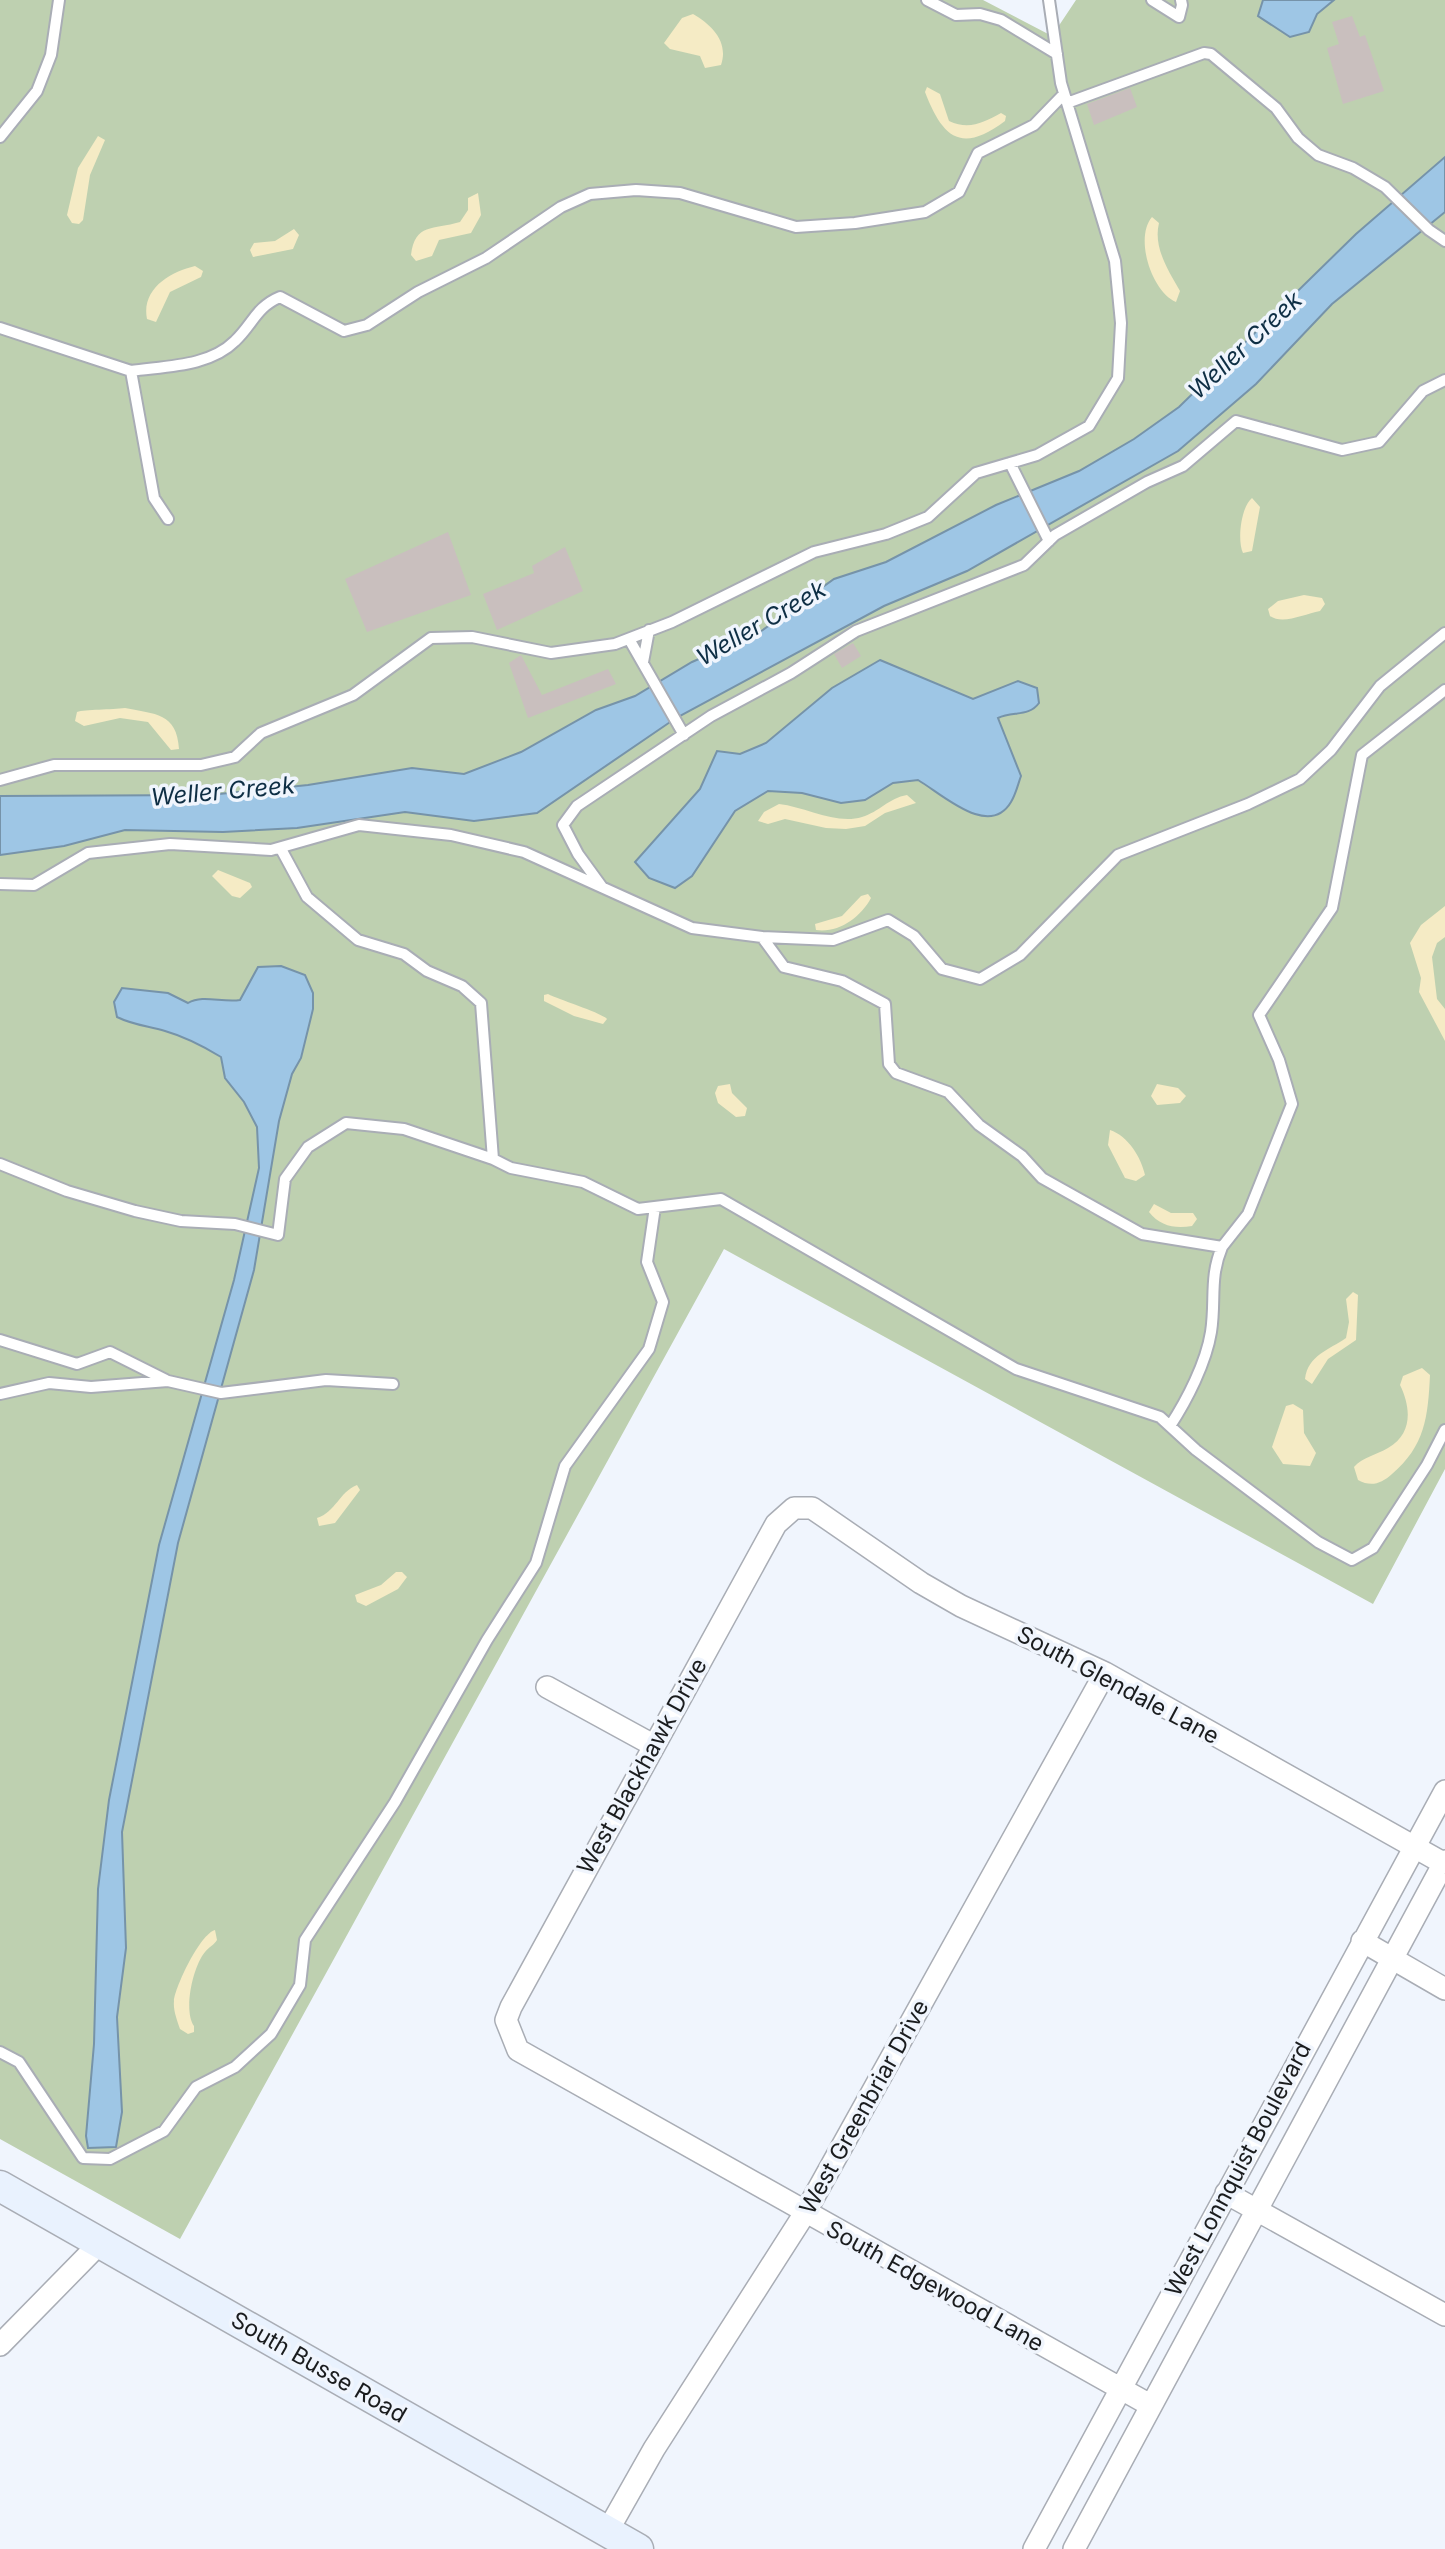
<svg xmlns="http://www.w3.org/2000/svg" width="1445" height="2549" font-family="Inter,sans-serif">
<rect width="100%" height="100%" fill="#f0f5fd"/>
<!-- green -->
<path fill="#bed0b0" d="M0,0H983L1052,36L1076,0H1445V1469L1373,1604L724,1249L180,2239L0,2139Z"/>
<!-- sand -->
<path fill="#f5ebc5" d="M693,14C712,25 729,42 721,65L705,68L700,56L670,49L664,43L682,18Z
M927,87L940,94L949,121C969,130 983,123 1001,113L1006,116L1005,121C960,155 942,136 925,92Z
M98,136L105,140L90,175L83,220L79,224L72,223L67,215L78,168Z
M478,193L481,215L471,233L439,240L432,256L416,261L411,255C415,223 433,230 460,222L468,210V198Z
M1152,217L1159,223C1153,247 1168,270 1180,291L1176,302C1152,292 1134,238 1152,217Z
M294,229L299,235L293,249L253,257L250,250L254,243L275,241Z
M195,266L203,271L201,277L170,292L156,322L147,319C141,289 170,272 195,266Z
M1252,498L1260,507L1252,551L1243,553C1237,540 1241,507 1252,498Z
M1304,595L1322,598L1325,604L1320,611C1304,614 1283,625 1270,616L1268,609L1278,601Z
M125,708C155,714 177,713 179,749L171,750L148,722L120,718L84,726L75,721L77,712C85,709 112,710 125,708Z
M907,795L916,803L885,813L865,826L846,829L826,828L785,819L768,824L758,821L764,812L779,804C806,807 836,825 862,817C879,812 889,798 907,795Z
M218,870L250,883L252,887L240,898L232,896L212,876Z
M868,894L871,898C860,918 839,933 816,930L815,924L842,916L861,896Z
M1445,906V937L1437,943L1432,957L1437,999L1445,1009V1041L1419,992L1421,978L1410,943L1421,925Z
M548,994C560,1000 602,1013 607,1019L603,1024L574,1016L544,1001V995Z
M730,1084L732,1093L747,1108L745,1116L736,1117L718,1103L715,1093L718,1086Z
M1157,1084L1178,1088L1186,1096L1180,1103L1157,1105L1151,1096Z
M1110,1130C1128,1136 1141,1157 1145,1175L1136,1181L1125,1178L1108,1145Z
M1154,1204L1171,1213H1193L1197,1219L1192,1226C1175,1229 1160,1226 1149,1212Z
M1353,1292L1358,1295L1356,1340L1328,1359L1312,1384L1305,1379C1308,1355 1329,1350 1346,1338L1349,1322L1346,1299Z
M1422,1368L1430,1375C1428,1417 1425,1446 1392,1474C1381,1484 1371,1487 1358,1480L1354,1467C1363,1457 1376,1455 1388,1448C1413,1434 1411,1407 1400,1385L1403,1376Z
M1293,1404L1303,1410L1304,1433L1316,1453L1310,1466L1283,1464L1272,1447L1286,1406Z
M357,1485L360,1490L335,1523L319,1526L317,1518C336,1512 339,1492 357,1485Z
M396,1572H402L407,1577L398,1589L366,1606L357,1602L355,1595L381,1585Z
M215,1930L217,1940C214,1945 209,1947 205,1952C193,1966 183,2011 194,2026V2032L188,2034L180,2029C177,2020 173,2010 174,2001C175,1987 200,1934 215,1930Z"/>
<!-- water -->
<path fill="#9ec6e5" stroke="#7693a9" stroke-width="2" d="M1263,0H1334L1317,14L1309,32L1290,37L1258,16Z
M1445,157V212L1332,304L1256,384L1178,451L967,571L884,606L676,718L537,813L474,821L405,812L297,828L223,832L125,830L64,846L0,855V796L209,795L308,785L412,768L464,774L521,752L596,710L635,696L692,662L760,632L834,579L886,562L996,505L1079,471L1134,439L1179,407L1356,234Z
M880,660L973,699L1018,681L1037,688L1039,703C1029,717 1013,711 998,718L1021,776C1018,784 1016,794 1011,802C989,839 942,794 918,780L893,783L865,800L841,803L802,793L768,791L735,811L692,876L675,888L649,878L635,862L700,789L717,751L740,754L766,743L832,688Z
M281,966L305,975L313,993V1009L301,1058L292,1074L279,1121L254,1270L178,1543L122,1832L126,1948L117,2017L122,2112L116,2147L88,2148L86,2136L94,2044L98,1889L109,1800L159,1545L234,1280L259,1168L257,1127L244,1102L225,1078L221,1057C203,1046 186,1037 165,1031C148,1026 133,1025 117,1017L114,1002L122,988L168,993L188,1003C203,994 222,1003 240,1000L258,967Z"/>
<!-- building -->
<path fill="#c9bfbe" d="M1352,16L1360,37L1365,35L1384,91L1343,104L1327,48L1339,44L1332,22Z
M1130,88L1137,107L1094,125L1087,104Z
M448,532L471,595L367,632L345,579Z
M565,547L583,591L497,630L483,594L534,573L532,566Z
M853,643L861,656L842,668L834,654Z
M521,655L542,695L608,669L616,684L528,718L509,663Z"/>
<g fill="none" stroke-linecap="round" stroke-linejoin="round">
<!-- service casing -->
<g stroke="#a9adb5" stroke-width="14">
<path id="service" d="M927,0L956,15L980,14L1001,20L1057,54
M1152,0L1179,17L1182,5L1181,0
M1067,103L1204,53L1211,54L1276,108L1298,138L1318,155L1353,168L1385,187L1429,230L1445,241
M0,137L37,91L51,55L59,0
M0,328L131,371
M1010,463L1049,541
M168,519L154,498L131,371C165,366 209,367 235,341C253,324 256,307 280,297L344,331L367,325L418,292L486,258L561,207L590,194L636,190L680,193L796,227L855,223L925,212L959,192L978,153L1034,125L1064,94
M629,639L684,735
M643,662L649,630
M0,780L54,765H201L235,757L261,733L353,695L431,638L472,637L551,653L615,644L672,622L814,552L886,534L928,517L976,473L1037,455L1089,426L1118,378L1121,323L1115,261L1061,83L1049,0
M281,849L307,897L358,940L404,954L427,971L462,986L481,1003L493,1159L511,1168L583,1182L638,1209L721,1199L1016,1369L1160,1417L1196,1450L1318,1542L1352,1560L1373,1548L1427,1465L1445,1430
M0,884L34,885L88,853L170,844L271,850L359,825L451,835L524,852L692,928L762,937L833,940L888,920L914,936L942,969L980,979L1020,955L1118,855L1248,804L1300,779L1331,750L1380,686L1445,633
M602,887L578,854L563,825L577,806L711,716L791,673L856,631L1024,565L1055,535L1147,482L1183,466L1236,421L1342,450L1379,442L1423,391L1445,380
M762,937L784,967L842,981L885,1004L889,1064L896,1073L948,1092L979,1125L1022,1156L1042,1178L1142,1234L1222,1247L1248,1214L1292,1104L1279,1060L1259,1015L1332,908L1362,755L1445,690
M0,1164L67,1191L135,1211L181,1221L235,1224L278,1235L285,1179L308,1147L346,1123L404,1129L493,1159
M0,1340L77,1364L110,1352L166,1380
M0,1394L49,1383L91,1387L168,1381L221,1393L326,1380L393,1384
M1170,1426C1187,1400 1206,1363 1211,1332C1216,1300 1209,1278 1222,1247
M0,2052L19,2062L83,2158L110,2159L164,2131L196,2087L235,2067L271,2034L300,1985L305,1940L395,1802L487,1640L536,1563L565,1466L649,1349L663,1302L647,1262L655,1207"/>
</g>
<!-- minor casing -->
<g stroke="#a9adb5" stroke-width="24">
<path id="minor" d="M547,1687L653,1745
M1362,1941L1445,1989
M1226,2193L1445,2315
M0,2345L101,2242
M1150,2405L518,2050L506,2020L511,2007L776,1524L794,1508H812L921,1583L961,1606L1105,1673L1443,1863
M607,2532L654,2449L805,2213L1105,1673
M1034,2549L1445,1791
M1074,2549L1445,1861"/>
</g>
<!-- secondary casing -->
<g stroke="#a9adb5" stroke-width="33">
<path id="secondary" d="M0,2186L638,2549"/>
</g>
<!-- service -->
<use href="#service" stroke="#fff" stroke-width="10"/>
<!-- minor -->
<use href="#minor" stroke="#fff" stroke-width="21"/>
<!-- secondary -->
<use href="#secondary" stroke="#e9f2fe" stroke-width="30"/>
</g>
<g text-anchor="middle" dominant-baseline="central" stroke-width="7" stroke-linejoin="round" paint-order="stroke">
<!-- street labels -->
<g font-size="23" fill="#1a1c1e" stroke="#f0f5fd">
<text transform="translate(1118 1685) rotate(28)">South Glendale Lane</text>
<text transform="translate(642 1766) rotate(-61)">West Blackhawk Drive</text>
<text transform="translate(864 2107) rotate(-61)">West Greenbriar Drive</text>
<text transform="translate(1238 2169) rotate(-62)">West Lonnquist Boulevard</text>
<text transform="translate(935 2286) rotate(29)">South Edgewood Lane</text>
<text transform="translate(319 2367) rotate(30)">South Busse Road</text>
</g>
<!-- water labels -->
<g font-size="24" font-style="italic" fill="#0e2e44" stroke="#f0f5fd">
<text transform="translate(1245 345) rotate(-43)">Weller Creek</text>
<text transform="translate(761 623) rotate(-30)">Weller Creek</text>
<text transform="translate(223 791) rotate(-5)">Weller Creek</text>
</g>
</g>
</svg>
